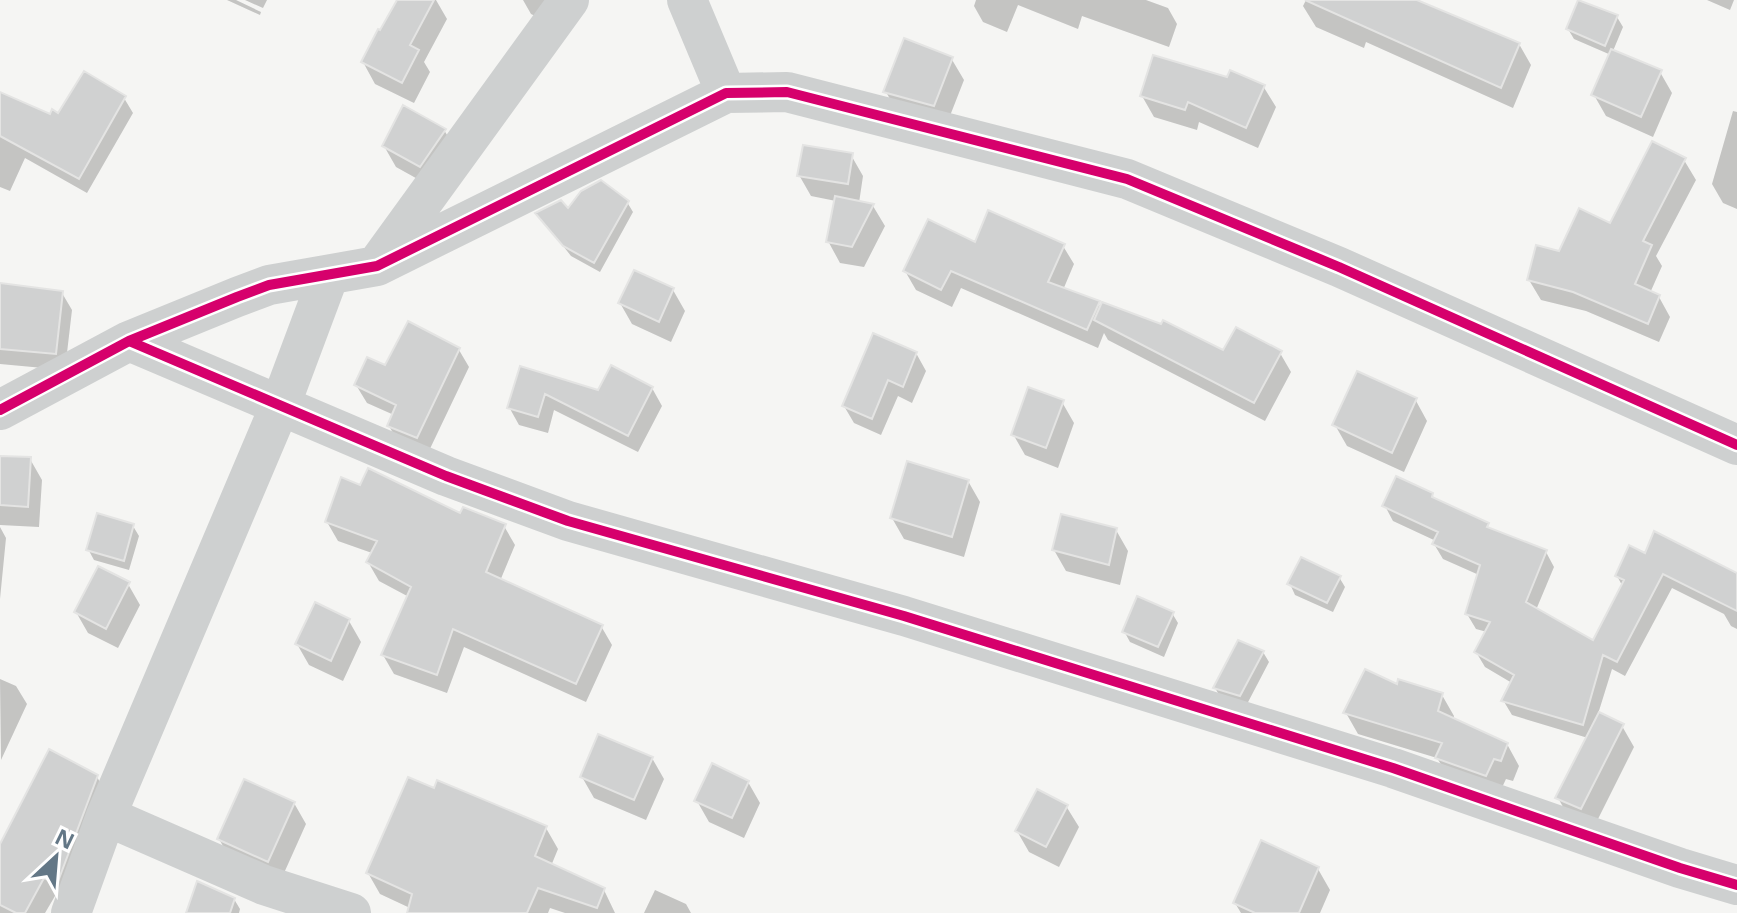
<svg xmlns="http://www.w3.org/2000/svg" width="1737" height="913" font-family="'Noto Sans',sans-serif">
<rect width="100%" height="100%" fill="#f5f5f3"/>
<!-- shadow -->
<path fill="#0003" d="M227,0H236L261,12L260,15Z
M245,0H267L263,8Z
M399,0H436L447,19L424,62L430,72L414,103L375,84L363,62Z
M523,0H572L550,23L531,14Z
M976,0H1146L1168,8L1177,24L1169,47L1082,16L1078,29L1018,5L1007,32L983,22L974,6Z
M1306,0H1412L1519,44L1531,65L1513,108L1366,42L1364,48L1316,27L1303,6Z
M1707,0H1734L1730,10Z
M1617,17L1623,27L1613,51L1660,72L1672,93L1653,137L1606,116L1594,95L1611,55L1574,39L1568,29Z
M951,58L964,80L946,126L898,113L886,92Z
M1228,80L1263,86L1276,107L1258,148L1199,122L1197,130L1154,117L1142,96Z
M124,98L133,113L87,193L25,158L10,191L0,187V106L51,116Z
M1733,111L1737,112V209L1723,203L1712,184Z
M444,130L457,151L432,187L396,167L384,146Z
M851,155L863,176L859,203L873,206L885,226L864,267L840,263L828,241L836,201L811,196L799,175Z
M1684,160L1696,180L1656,256L1662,266L1650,293L1659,297L1670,317L1659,342L1586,311L1541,300L1529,280L1560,253L1611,226Z
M627,202L633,212L600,272L571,256L538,214Z
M976,245L1063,246L1074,264L1063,290L1098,303L1102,309L1224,352L1280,353L1291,372L1265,421L1108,340L1104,333L1098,348L961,288L952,307L916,290L905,271Z
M0,285L62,293L72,310L65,370L0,364Z
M673,290L685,311L671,342L632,324L620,303Z
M459,350L469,367L427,455L399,443L389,426L394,415L367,403L356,385L386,368Z
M916,353L926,371L912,403L898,396L881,435L854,423L844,406Z
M521,368L599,392L652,388L662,406L638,452L554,410L548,433L519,425L509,407Z
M1415,399L1427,421L1404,472L1347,446L1335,425Z
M1062,402L1074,423L1058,468L1025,455L1013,434Z
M0,458L30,459L42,480L39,527L0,525Z
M968,481L980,502L964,557L904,539L892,518Z
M1432,495L1436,501L1487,525L1491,531L1546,552L1554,567L1536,610L1594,642L1623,587L1617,576L1646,555L1737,575V629L1731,626L1724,614L1672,588L1625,676L1612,669L1598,714L1622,726L1634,747L1593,829L1570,819L1558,798L1588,738L1512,715L1503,700L1512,683L1485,667L1476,652L1487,632L1476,629L1467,614L1479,575L1443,559L1434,544L1436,541L1393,521L1385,506Z
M461,516L504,526L515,545L500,581L601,626L612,645L586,702L464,647L447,693L394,674L383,655L409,597L379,581L368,562L372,553L338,541L327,522Z
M133,526L139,536L129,570L94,560L88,549Z
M0,527L6,538L0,599Z
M1116,530L1128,551L1120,585L1066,571L1054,550Z
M1339,577L1345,587L1333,612L1295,595L1290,584Z
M128,584L140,605L118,648L88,633L76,612Z
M1172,613L1178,623L1164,657L1130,642L1124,631Z
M349,621L361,642L343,681L309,665L297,644Z
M1263,652L1269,662L1246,706L1221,698L1215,688Z
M0,679L16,686L27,704L1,760Z
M1442,695L1454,716L1453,720L1507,744L1519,766L1513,781L1506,779L1498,796L1450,779L1437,758L1358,734L1346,713Z
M652,758L664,779L646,820L594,798L582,777Z
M97,777L108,796L68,902L55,896L45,913H0V848Z
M748,782L760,803L744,838L709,822L697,801Z
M294,803L306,824L280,882L231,860L219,839Z
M1066,806L1079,827L1059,867L1029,852L1017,831Z
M546,828L558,849L551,866L604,890L615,913H565L550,908L548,913H411L410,908L380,894L368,873Z
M1318,869L1330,890L1320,913H1241L1235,903Z
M655,890L686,904L691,913H644Z
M234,899L240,909L239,913H188Z"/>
<!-- building -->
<path fill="#d0d1d1" stroke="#e4e4e3" stroke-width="2" d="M397,0H434L410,45L419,50L402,83L361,62L378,29L380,30Z
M1305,0H1417L1520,43L1501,88Z
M1578,0L1618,15L1605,46L1566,29Z
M904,38L953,57L934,106L883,92Z
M1611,49L1662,70L1641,117L1591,95Z
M1153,55L1227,77L1230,70L1265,85L1246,128L1188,102L1185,110L1140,96Z
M84,71L126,96L79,179L0,136V92L50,114L52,109L58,113Z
M403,105L446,129L420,167L382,146Z
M1652,141L1686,158L1643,241L1652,245L1635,284L1660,295L1648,324L1573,292L1527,280L1536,245L1559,251L1579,208L1610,223Z
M803,145L853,153L848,184L797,176Z
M601,180L629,201L594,263L563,246L535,213L561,200L568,208L581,191Z
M835,196L874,204L852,247L826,242Z
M988,210L1065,244L1048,282L1100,301L1087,330L951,271L941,290L903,271L928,219L975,242Z
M634,270L674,288L659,322L618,303Z
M0,283L63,291L56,354L0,349Z
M1102,302L1161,324L1163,320L1223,350L1236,327L1282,351L1254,403L1094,320Z
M408,321L460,348L417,438L387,426L396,405L354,385L367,357L385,365Z
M873,333L917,352L903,387L888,380L872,419L842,406Z
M611,365L653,387L628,436L545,394L538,417L507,408L520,366L598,390Z
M1357,371L1417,398L1392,453L1332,425Z
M1028,387L1064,400L1046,448L1011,435Z
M0,456L31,457L28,507L0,505Z
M907,461L969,480L952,537L890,518Z
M368,468L460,513L463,507L506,524L486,572L603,625L576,684L453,629L437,675L381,655L411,587L366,562L377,541L325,522L341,477L360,485Z
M1396,476L1433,493L1432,497L1489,523L1487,527L1547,550L1526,602L1593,640L1624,580L1615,576L1629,545L1645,553L1654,531L1737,573V611L1663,574L1617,662L1603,655L1583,725L1501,701L1514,675L1474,652L1490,622L1465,614L1480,565L1432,544L1438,532L1382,506Z
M97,513L134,524L124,561L86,550Z
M1061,514L1117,528L1109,565L1052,550Z
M1301,557L1341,576L1327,603L1287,584Z
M98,566L130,582L106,629L74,612Z
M1137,596L1174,612L1158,647L1122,632Z
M315,602L350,619L331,661L295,644Z
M1238,640L1264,651L1240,696L1213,688Z
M1365,669L1397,684L1398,679L1443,693L1438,711L1508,743L1501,761L1494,759L1486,776L1435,758L1442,743L1343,713Z
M1599,712L1624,724L1581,809L1555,798Z
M598,734L653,757L634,800L580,777Z
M49,749L98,775L57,884L44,878L25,913H16L0,905V844Z
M712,763L749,781L732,818L694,801Z
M408,777L434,788L437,780L547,826L535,856L605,888L597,908L538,888L527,913H407L412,894L366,873Z
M244,779L295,802L268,862L217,839Z
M1037,789L1068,805L1046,847L1015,831Z
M1261,840L1319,867L1299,913H1255L1233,903Z
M197,881L235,898L230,913H186Z"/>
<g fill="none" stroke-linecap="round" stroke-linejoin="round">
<!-- minor -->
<path stroke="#ced0d0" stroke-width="40" d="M687,0L726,93
M379,262L569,0
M129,341L446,476L568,521L904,616L1393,768L1680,868L1737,885
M0,410L129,341L237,297L269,285L377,266L726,93L787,92L1127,179L1339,267L1737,445
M106,816L264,885L351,913
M71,913L106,816L280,406L329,275"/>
<!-- cycleway casing -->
<g stroke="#fff" stroke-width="15">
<path id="cycleway" d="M129,341L446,476L568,521L904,616L1393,768L1680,868L1737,885
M0,410L129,341L237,297L269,285L377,266L726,93L787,92L1127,179L1339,267L1737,445"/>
</g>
<!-- cycleway -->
<use href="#cycleway" stroke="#d6006c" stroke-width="10"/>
</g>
<!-- north arrow -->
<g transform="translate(56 857) rotate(26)" stroke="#ffffff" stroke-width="6" paint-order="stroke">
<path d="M0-6L14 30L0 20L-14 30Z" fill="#637786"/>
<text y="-12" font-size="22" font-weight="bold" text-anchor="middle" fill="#637786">N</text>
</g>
</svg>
